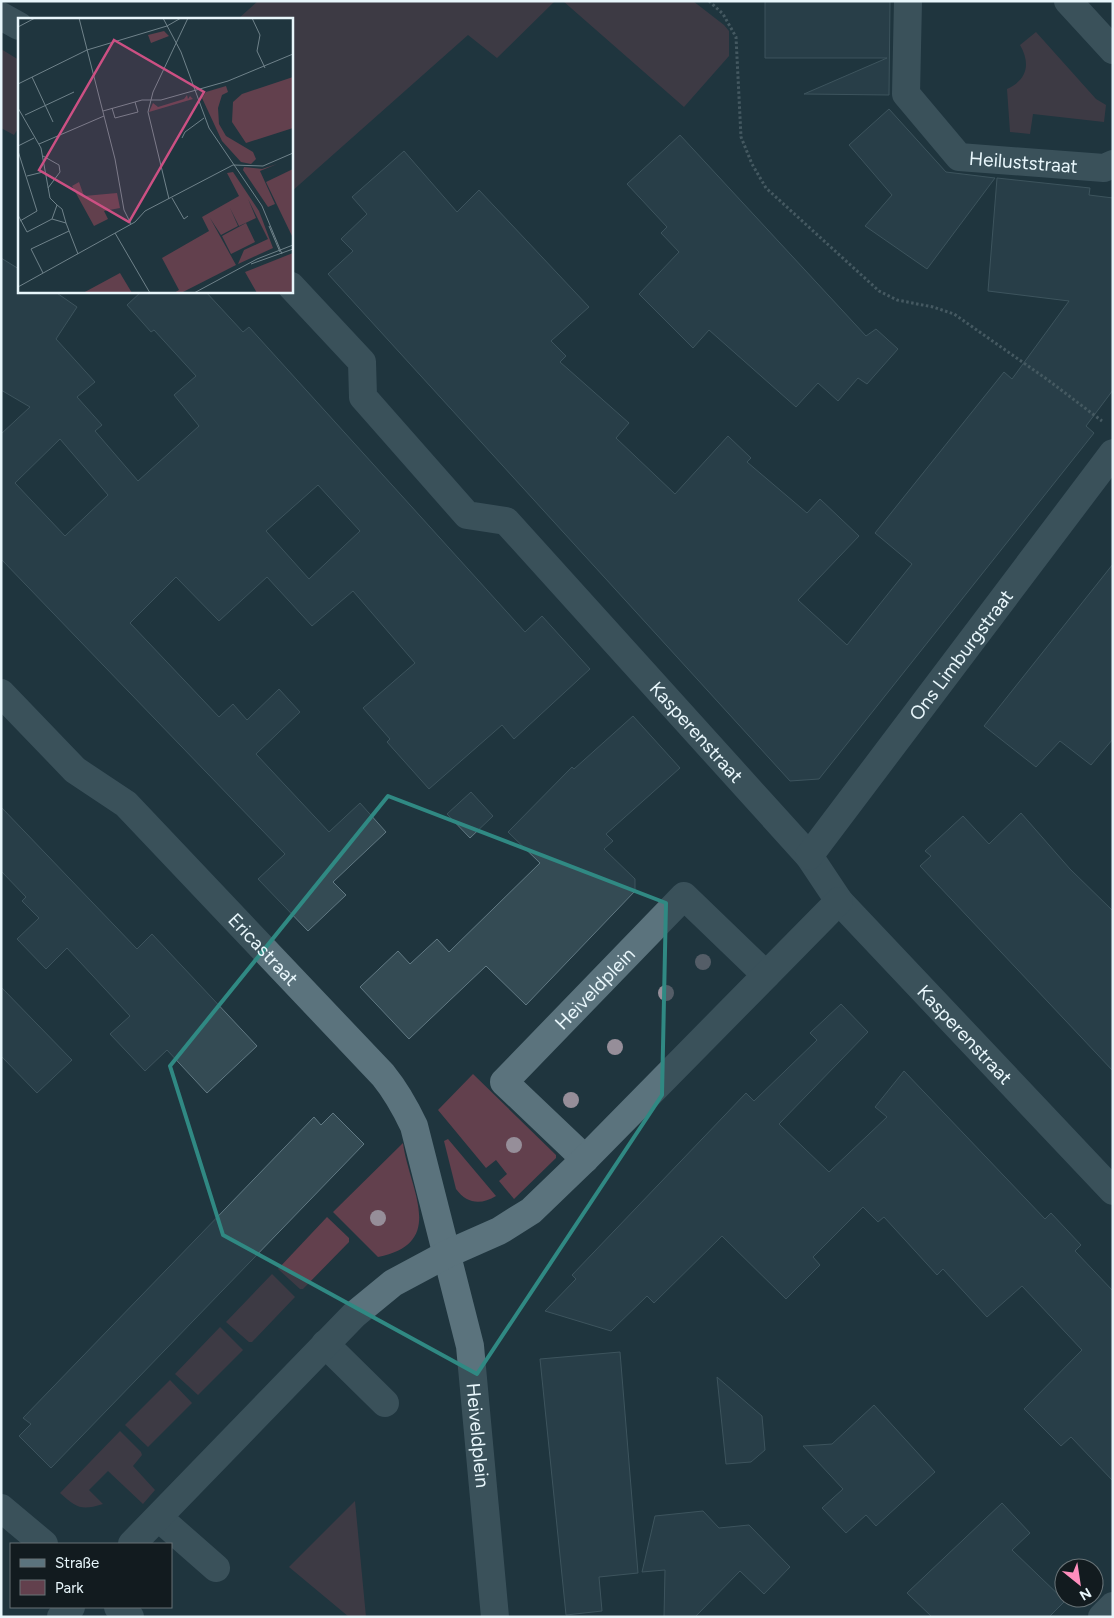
<svg xmlns="http://www.w3.org/2000/svg" width="1114" height="1618" font-family="Figtree,sans-serif">
<rect width="100%" height="100%" fill="#1f353e"/>
<!-- green -->
<path fill="#62404d" d="M258,1H555L497,58L468,35L291,192V19H238Z
M563,1H693L724,25L729,31V56L684,107Z
M1036,32L1096,99L1106,105L1104,122L1033,114L1030,134L1010,132L1007,89C1027,80 1031,64 1020,45Z
M1,49L19,60V127L14,135L1,128Z
M473,1074L556,1155V1158L514,1199L499,1181L507,1174L496,1160L486,1168L438,1110Z
M448,1139L496,1196C481,1205 467,1204 456,1189L444,1141Z
M403,1143C409,1189 448,1243 378,1257L333,1212Z
M327,1217L349,1238V1242L303,1289H300L278,1269Z
M272,1274L295,1297L252,1342H249L226,1322Z
M220,1327L243,1350L198,1395L175,1374Z
M170,1380L192,1403L148,1447L125,1425Z
M120,1431L141,1452L142,1455L133,1466L155,1490L143,1504L108,1471L89,1490L103,1504C81,1511 77,1508 60,1493Z
M355,1501L366,1617H349L289,1567Z"/>
<!-- building -->
<path fill="#344b54" stroke="#617983" fill-rule="evenodd" d="M765,1H890L889,95L804,94L887,58H765Z
M889,109L946,172L995,178L927,269L865,226L892,195L849,145Z
M680,135L866,336L876,329L898,349L867,384L858,378L838,401L818,383L796,407L709,330L693,348L639,294L679,252L661,233L667,227L627,184Z
M404,151L457,212L479,190L589,307L551,341L566,356L560,362L629,423L616,438L675,494L728,436L751,458L747,462L807,513L820,499L859,536L798,600L847,645L912,564L875,533L1004,372L1012,379L1069,301L988,291L997,178L1090,188L1089,195L1113,198V390L1086,426L1094,433L819,779L790,781L328,274L353,251L341,239L367,214L352,197Z
M1,258L19,269V291H54L77,307L56,339L95,382L77,397L102,425L95,431L138,481L199,426L174,395L196,376L154,330L151,332L127,305L142,291H205L243,332L249,327L525,632L542,616L590,669L514,739L502,725L429,789L387,742L390,739L363,708L415,663L353,591L312,626L267,577L219,621L176,577L130,623L219,717L233,704L247,720L279,689L300,712L256,754L329,832L360,803L386,832L333,882L346,895L308,931L258,879L285,854L1,559V434L30,407L1,390ZM60,439L108,495L65,536L15,483ZM318,485L360,531L309,579L266,531Z
M1113,564V739L1091,765L1060,741L1036,767L984,726Z
M633,716L680,768L606,834L613,841L604,849L635,879V891L526,1005L486,966L409,1039L360,987L398,951L410,964L437,939L449,952L540,863L508,832L572,767L574,769Z
M471,792L493,816L470,838L447,814Z
M1,807L137,949L152,934L257,1046L207,1093L167,1050L145,1071L110,1034L130,1016L67,948L46,969L17,939L39,918L22,901L26,897L1,871Z
M1021,813L1070,869L1113,911V1071L920,866L931,856L925,851L963,816L989,844Z
M1,987L72,1060L37,1093L1,1056Z
M841,1004L868,1032L779,1124L829,1172L887,1117L875,1107L904,1071L1045,1219L1051,1213L1081,1245L1075,1251L1113,1291V1481L1071,1437L1061,1446L1024,1409L1082,1350L1022,1286L987,1317L943,1269L937,1275L884,1217L878,1222L863,1207L813,1257L820,1265L786,1299L722,1236L654,1303L647,1296L611,1331L545,1311L576,1279L572,1275L746,1093L754,1101L817,1040L810,1033Z
M333,1113L364,1144L51,1468L19,1436L31,1424L23,1418L314,1117L321,1125Z
M620,1352L638,1573L599,1577L602,1611L566,1615L540,1359Z
M717,1377L762,1416L765,1450L751,1462L726,1464Z
M874,1405L935,1472L876,1526L866,1515L846,1533L822,1508L843,1489L803,1446L832,1444Z
M1002,1503L1030,1533L1012,1550L1065,1601L1049,1617H932L907,1593Z
M703,1511L719,1528L749,1525L790,1567L764,1594L740,1571L695,1617H664L665,1570L642,1572L655,1516Z"/>
<g fill="none" stroke-linecap="round" stroke-linejoin="round">
<!-- path -->
<path stroke="#73868d" stroke-width="3" stroke-dasharray="2.5 2.5" stroke-linecap="butt" d="M709,1L723,14L736,37L741,137L752,164L766,188L879,291L897,300L933,307L954,314L1048,380L1102,421"/>
<!-- minor -->
<g stroke="#5b737d" stroke-width="28">
<path id="s1" d="M908,1L906,94L959,157L1104,168L1113,164"/>
<path d="M1068,1L1113,50"/>
<path d="M1,16L19,26"/>
<path id="s2" d="M291,286L362,362L363,397L467,515L506,521L809,856L839,901L1113,1191"/>
<path id="s3" d="M1,693L75,770L126,804L383,1075C396,1091 405,1107 414,1126L470,1346L495,1617"/>
<path id="s4" d="M809,856L1113,453"/>
<path id="s5" d="M585,1159L504,1082L684,896L766,975"/>
<path d="M325,1344L385,1403"/>
<path d="M1,1508L44,1544"/>
<path d="M159,1518L216,1568"/>
<path d="M132,1544L354,1315L393,1283L447,1254L499,1231L531,1211L585,1159L839,901"/>
<path d="M118,1607L130,1617"/>
<path d="M61,1617L71,1607"/>
<path d="M1102,1617L1113,1606"/>
</g>
</g>
<!-- trees -->
<g fill="#968e99">
<circle cx="703" cy="962" r="8"/>
<circle cx="666" cy="993" r="8"/>
<circle cx="615" cy="1047" r="8"/>
<circle cx="571" cy="1100" r="8"/>
<circle cx="514" cy="1145" r="8"/>
<circle cx="378" cy="1218" r="8"/>
</g>
<!-- marked area -->
<path d="M0 0H1114V1618H0ZM388,796L666,903L662,1095L477,1374L223,1235L170,1066Z" fill="#1f353e" fill-opacity=".55" fill-rule="evenodd"/>
<path fill="none" stroke="#308983" stroke-width="4" stroke-linejoin="round" d="M388,796L666,903L662,1095L477,1374L223,1235L170,1066Z"/>
<g text-anchor="middle" dominant-baseline="central" stroke-width="4" stroke-linejoin="round" paint-order="stroke">
<!-- street labels -->
<g font-size="19" fill="#e8f6fb" stroke="#121b1f">
<text stroke="none"><textPath href="#s1" startOffset="240">Heiluststraat</textPath></text>
<text stroke="none"><textPath href="#s4" startOffset="252">Ons Limburgstraat</textPath></text>
<text stroke="none"><textPath href="#s2" startOffset="620">Kasperenstraat</textPath></text>
<text stroke="none"><textPath href="#s3" startOffset="368">Ericastraat</textPath></text>
<text stroke="none"><textPath href="#s5" startOffset="242">Heiveldplein</textPath></text>
<text stroke="none"><textPath href="#s2" startOffset="1025">Kasperenstraat</textPath></text>
<text stroke="none"><textPath href="#s3" startOffset="918">Heiveldplein</textPath></text>
</g>
</g>
<!-- overview -->
<g transform="translate(18 18)">
<rect width="275" height="275" fill="#1f353e"/>
<path d="M146,13L151,18L133,25L130,17ZM275,59V110L228,125L214,104L215,84L224,76ZM208,68L210,74L204,77L200,90L201,106L208,118L235,134L238,141L233,146L223,144L204,123L184,80L188,74ZM169,77L170,81L172,78L175,81L131,94L135,85L140,89L166,81ZM259,146L242,153L257,186L250,189L225,152L226,149L244,151ZM275,151V218H274L248,164ZM215,154L241,193L255,230L220,246L226,232L250,221L230,181L238,200L221,208L212,190L220,208L203,217L192,200L218,247L163,275H156L161,272L144,240L191,213L184,199L221,178L209,155ZM61,164L66,178L99,175L102,190L86,193L90,201L76,208L54,168ZM228,205L237,224L213,236L204,218ZM275,235V275H239L227,254ZM102,255L114,275H65Z" fill="#62404d"/>
<path fill="none" stroke="#6f828a" stroke-width="1" d="M61,0L97,141L106,192L113,206M145,0L163,34L191,110L244,188L264,236M234,0L242,17L239,33L247,50M0,9L17,0M14,59L35,104M0,66L69,32L149,8L163,0M0,90L23,130L32,180L39,187L34,201L48,205L60,236M94,90L97,100L120,94L117,84M85,93L124,82H143L210,63L275,36M7,97L56,74M164,120L167,114L186,100M21,126L86,98M0,128L16,120M0,133L19,193L2,203M25,138L41,147L42,154L30,170M9,158L25,154M154,180L166,201L170,198M151,181L130,94L135,74L170,0M39,187L44,191L48,205M0,197L9,214L34,201M251,208L262,234M97,215L132,275M233,246L275,231M25,255L13,231L51,213M0,269L117,204L127,193L215,147L245,148L275,135M176,275L239,241L275,227"/>
<path fill="#cc5083" fill-opacity="0.15" stroke="#cc5083" stroke-width="2.5" d="M96,22L186,74L111,204L21,152Z"/>
<rect width="275" height="275" fill="none" stroke="#e8f6fb" stroke-width="2.5"/>
</g>
<!-- border -->
<rect width="1114" height="1618" fill="none" stroke="#e8f6fb" stroke-width="5"/>
<!-- legend -->
<rect x="10" y="1543" width="162" height="65" fill="#121b1f" stroke="#687377"/>
<rect x="20" y="1559" width="25" height="8" fill="#5b737d" stroke="#687377"/>
<text x="55" y="1568" font-size="15" fill="#e8f6fb">Straße</text>
<rect x="20" y="1580" width="25" height="15" fill="#62404d" stroke="#687377"/>
<text x="55" y="1593" font-size="15" fill="#e8f6fb">Park</text>
<!-- north arrow -->
<g transform="translate(1079 1583) rotate(150)"><circle r="24" fill="#121b1f" stroke="#687377"/>
<path d="M0-4L9 19L0 12L-9 19Z" fill="#fe8ebd"/>
<text y="-8" font-size="14" font-weight="bold" text-anchor="middle" fill="#e8f6fb">N</text>
</g>
</svg>
